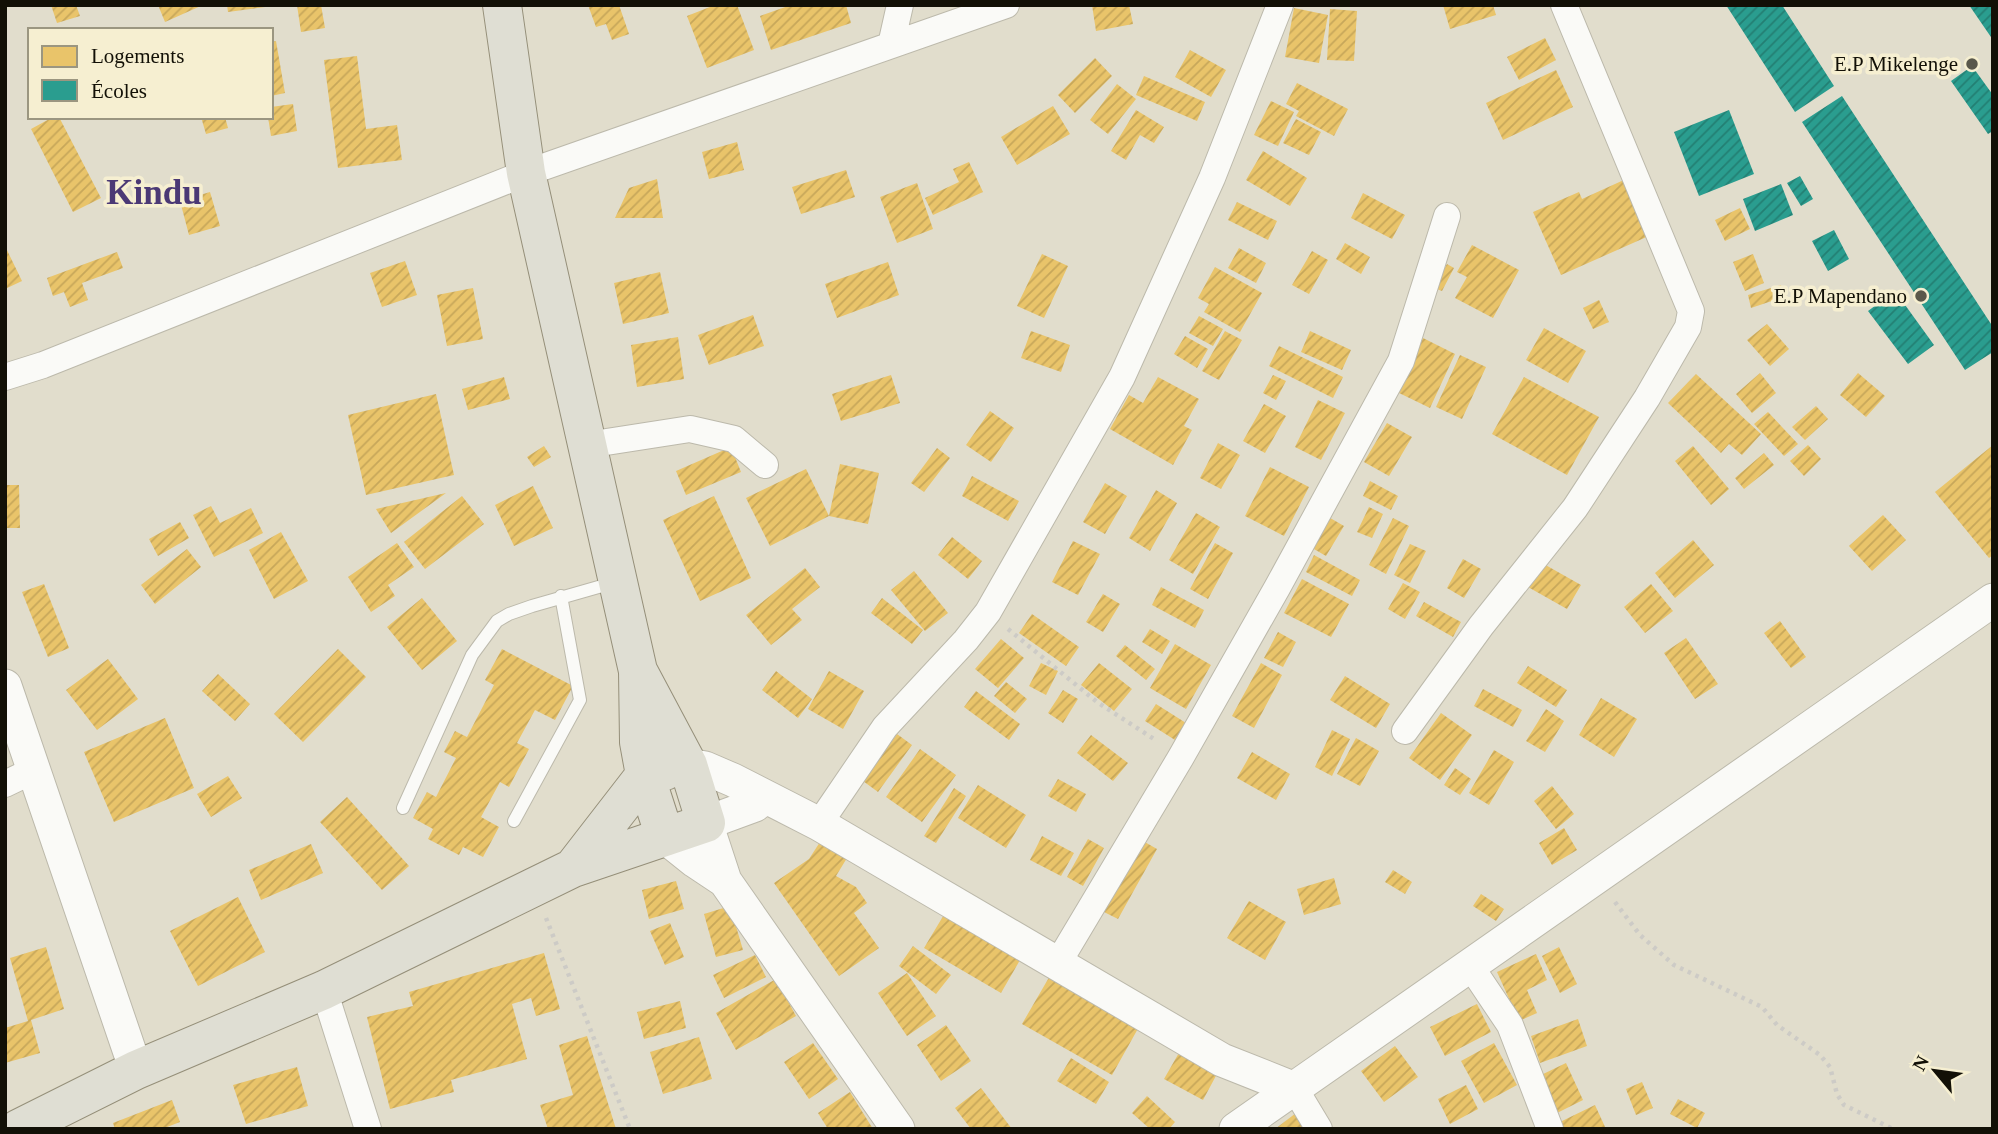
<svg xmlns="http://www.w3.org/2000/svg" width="1998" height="1134" font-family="Georgia,serif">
<defs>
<pattern id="homes-hatch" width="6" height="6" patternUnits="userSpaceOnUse" patternTransform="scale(1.75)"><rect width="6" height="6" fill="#e9c46a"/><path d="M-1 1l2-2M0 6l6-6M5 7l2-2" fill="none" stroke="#c7a75a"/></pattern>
<pattern id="schools-hatch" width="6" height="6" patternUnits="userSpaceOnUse" patternTransform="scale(1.75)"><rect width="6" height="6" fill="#2a9d8f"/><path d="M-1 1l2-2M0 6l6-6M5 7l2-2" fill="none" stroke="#237f73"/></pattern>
</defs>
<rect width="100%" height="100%" fill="#e1ddcc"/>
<!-- homes -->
<path fill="url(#homes-hatch)" d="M51,5H76L80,16L57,23Z
M158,5H203L165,22Z
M227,5H264L265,7L228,12Z
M297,5H321L325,28L301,32Z
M588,5H619L629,34L612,40L606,24L596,27Z
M715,5H737L754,50L707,68L687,16Z
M791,5H846L851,23L771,50L760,16Z
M1092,5H1129L1133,24L1096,31Z
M1443,5H1493L1496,15L1450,29Z
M1294,8L1328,15L1319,63L1285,57Z
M1330,9L1357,11L1354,61L1327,60Z
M1545,38L1556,60L1519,80L1507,57Z
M276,41L285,93L271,96V42Z
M1190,50L1226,70L1211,97L1175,77Z
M357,56L366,129L397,125L402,160L338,168L324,60Z
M1095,58L1112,76L1075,113L1058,95Z
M1556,70L1573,107L1503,140L1486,103Z
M1144,76L1205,102L1197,121L1136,95Z
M1297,83L1348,109L1334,136L1296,116L1299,111L1286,104Z
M1117,84L1136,99L1108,134L1090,120Z
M1271,101L1294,112L1278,146L1254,135Z
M293,104L297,131L271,136L268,117H271V107Z
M1053,106L1070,134L1017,165L1001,137Z
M1136,110L1164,127L1154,143L1140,135L1126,160L1111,151Z
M53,117H59L101,198L73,212L31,129Z
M201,117H225L228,128L206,134Z
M1296,119L1321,132L1309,155L1283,143Z
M737,142L744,170L709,179L702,152Z
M1263,151L1307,178L1290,206L1246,180Z
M969,162L983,192L933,215L925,198L959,182L953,169Z
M846,170L855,197L801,214L792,187Z
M657,179L663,218H615L629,188Z
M1626,179L1651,235L1561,275L1533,212L1579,192L1582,199Z
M917,183L933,229L897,243L880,197Z
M210,192L220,226L189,235L180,201Z
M1363,193L1405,215L1392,239L1351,218Z
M1237,202L1277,221L1268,240L1228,220Z
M1740,208L1750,229L1725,241L1715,220Z
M1345,243L1370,257L1361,274L1336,259Z
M1472,245L1519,270L1493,318L1455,298L1467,277L1457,272Z
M5,246L22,281L5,289Z
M1239,248L1266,263L1256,283L1228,268Z
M1312,251L1328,260L1309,294L1292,285Z
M117,252L123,268L82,283L88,300L70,307L64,292L53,296L47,278Z
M1042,254L1068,266L1044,318L1017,306Z
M1753,254L1764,283L1745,291L1733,262Z
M405,261L417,295L382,307L370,273Z
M888,262L899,295L837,318L825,284Z
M1447,264L1454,268L1442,291L1434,288Z
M1215,267L1262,293L1240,332L1204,312L1209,304L1198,298Z
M660,272L669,313L623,324L614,283Z
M1781,285L1784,297L1751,308L1748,295Z
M473,288L483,339L447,346L437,295Z
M1599,300L1609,322L1593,329L1583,308Z
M753,315L764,346L709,365L698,335Z
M1199,316L1223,329L1213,346L1189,333Z
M1767,324L1789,349L1770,366L1747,340Z
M1544,328L1586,351L1568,383L1526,360Z
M1031,331L1070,345L1061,372L1021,358Z
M1225,331L1242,340L1219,380L1202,371Z
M1310,331L1351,350L1342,370L1301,352Z
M1185,336L1208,349L1197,368L1174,354Z
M678,337L684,379L637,387L631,345Z
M1423,338L1455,354L1430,408L1397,392Z
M1279,346L1343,377L1333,398L1269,366Z
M1460,355L1486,367L1462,419L1436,407Z
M1760,373L1776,393L1752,413L1736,394Z
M1858,373L1885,396L1866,417L1840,395Z
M1696,374L1761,434L1742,455L1729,444L1721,453L1668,403Z
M891,375L900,403L841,421L832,394Z
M1273,375L1286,381L1276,400L1263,393Z
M504,377L510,399L468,410L462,389Z
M1158,377L1199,399L1184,426L1192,430L1173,465L1110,429L1129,395L1143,403Z
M1524,377L1599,417L1567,475L1492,434Z
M436,394L454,475L366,495L348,415Z
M1318,400L1345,413L1321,460L1295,447Z
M1264,404L1286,416L1265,453L1243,441Z
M1816,406L1828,419L1805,440L1792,427Z
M990,411L1014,428L991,462L966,445Z
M1768,412L1798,444L1784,456L1754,424Z
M1387,423L1412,437L1389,476L1364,462Z
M1218,443L1240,455L1221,489L1200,478Z
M1808,445L1821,459L1804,476L1790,461Z
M1993,445V555L1989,558L1935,492Z
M544,446L551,457L534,467L527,457Z
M1693,446L1729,489L1711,505L1675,461Z
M731,447L741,472L686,495L676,471Z
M937,448L950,458L924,492L911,483Z
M1764,453L1774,465L1744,489L1735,478Z
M840,464L879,473L868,524L829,516L770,546L746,498L806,469L829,516Z
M1270,467L1309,487L1284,536L1245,516Z
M972,476L1019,501L1008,521L962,496Z
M1370,481L1398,496L1391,510L1363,496Z
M1105,483L1127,496L1105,534L1083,522Z
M5,485H19L20,528H5Z
M533,486L553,528L514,546L495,505Z
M1156,490L1177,503L1150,551L1129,538Z
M446,493L391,533L376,509Z
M462,496L484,524L425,569L404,542Z
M714,496L751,578L700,601L663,520Z
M211,506L220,523L251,508L263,533L214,557L193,515Z
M1369,507L1383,514L1372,538L1357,532Z
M1196,513L1220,527L1193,574L1169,560Z
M1325,515L1344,526L1326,556L1307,545Z
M1883,515L1906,540L1872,571L1849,546Z
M1393,518L1409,526L1386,574L1369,565Z
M180,522L189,538L158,556L149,539Z
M281,532L308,581L274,599L249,550Z
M952,537L982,561L968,579L938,555Z
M1693,540L1714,565L1675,598L1655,573Z
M1073,541L1100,554L1078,595L1052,582Z
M397,543L414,567L388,585L395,596L371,612L348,577Z
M1215,543L1233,553L1208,599L1190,589Z
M1410,544L1426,551L1410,583L1394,575Z
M187,549L201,567L155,604L141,585Z
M1314,555L1360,580L1352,596L1306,572Z
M1463,559L1481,569L1464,598L1447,588Z
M1542,563L1581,585L1567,609L1528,587Z
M805,568L820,587L792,609L802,620L771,645L746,615Z
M914,571L948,613L925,631L891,590Z
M1302,579L1349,604L1331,637L1284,613Z
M1403,583L1420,592L1405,619L1388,609Z
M44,584L69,648L48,657L22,592Z
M1651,584L1673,611L1645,633L1624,607Z
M1161,587L1204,610L1195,628L1152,605Z
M1103,594L1120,604L1103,632L1086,622Z
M422,598L457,641L422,670L387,627Z
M882,598L923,630L912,644L871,613Z
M1424,602L1461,622L1453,637L1416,616Z
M1032,614L1079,647L1066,666L1019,633Z
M1780,621L1806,657L1791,668L1764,633Z
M1150,629L1170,641L1162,654L1142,642Z
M1278,632L1296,642L1283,667L1264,658Z
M1686,638L1718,684L1695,699L1664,653Z
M1001,639L1024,658L998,688L975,669Z
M1175,644L1211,665L1186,709L1150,688Z
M1125,645L1155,669L1146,680L1116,656Z
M338,649L366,677L303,742L274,714Z
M502,649L573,686L555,720L535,710L517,743L529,749L509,787L500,782L481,817L499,827L483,857L463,847L459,855L428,839L433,829L413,818L427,792L436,797L456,758L444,752L455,731L467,737L494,685L485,680Z
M108,659L138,699L97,730L66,690Z
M1041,663L1058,671L1046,695L1029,686Z
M1099,663L1132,689L1114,711L1081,685Z
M1261,663L1282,675L1254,728L1232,716Z
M1528,666L1567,690L1556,707L1517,683Z
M776,671L812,699L798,718L762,690Z
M829,671L864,691L843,729L808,709Z
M218,674L250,704L235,721L202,691Z
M1345,676L1390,704L1376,728L1330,700Z
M1006,682L1027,699L1015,713L994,696Z
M1483,689L1522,710L1513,727L1474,706Z
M1063,690L1078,699L1063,723L1048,713Z
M976,691L1020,724L1009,740L964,707Z
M1601,698L1637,719L1614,757L1579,735Z
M1156,704L1186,723L1175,740L1145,721Z
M1546,709L1564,721L1545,752L1526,741Z
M1441,713L1472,735L1440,780L1409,758Z
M165,718L194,788L114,822L84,752Z
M1332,730L1350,739L1332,776L1315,767Z
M897,734L912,745L878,792L863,781Z
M1091,735L1128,763L1113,781L1077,753Z
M1356,738L1379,751L1360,786L1337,774Z
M920,749L956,775L922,822L886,797Z
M1494,750L1514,762L1489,805L1469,793Z
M1252,752L1290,774L1276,800L1237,778Z
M1455,768L1471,779L1460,795L1444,785Z
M228,776L242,798L211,817L197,794Z
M1058,779L1086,794L1076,812L1048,796Z
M978,785L1026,815L1006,848L958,818Z
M1552,786L1574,814L1556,829L1534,801Z
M954,788L966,796L936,843L924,836Z
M347,797L409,866L382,890L320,822Z
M1564,828L1577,850L1552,865L1539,843Z
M1042,836L1074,853L1061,876L1030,860Z
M1088,839L1104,848L1083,886L1067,877Z
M1143,841L1157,849L1118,919L1104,912Z
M820,842L847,858L836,876L856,887L867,903L854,913L879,948L839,976L774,883L809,859Z
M311,844L323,873L261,900L249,870Z
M1393,870L1412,882L1405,894L1385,882Z
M1334,878L1341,904L1304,915L1297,889Z
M676,881L684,909L649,919L642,890Z
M1481,894L1504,909L1496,921L1473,906Z
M238,897L265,952L198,986L170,931Z
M1249,901L1286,922L1265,960L1227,938Z
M730,906L743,950L716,957L704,914Z
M948,908L1024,953L1001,993L924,948Z
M670,923L684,957L665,965L650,931Z
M913,946L951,975L936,994L899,966Z
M46,947L64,1009L31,1020L40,1053L5,1063V1028L28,1021L10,958Z
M1559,947L1577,984L1560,993L1542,956Z
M544,953L560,1009L536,1016L531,998L512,1004L527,1059L451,1080L454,1092L390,1109L367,1017L413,1006L409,992Z
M1536,954L1547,980L1527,990L1537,1013L1519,1021L1497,972Z
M755,955L766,977L724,998L713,975Z
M907,973L936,1016L907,1036L878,993Z
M1051,974L1140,1025L1112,1075L1022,1024Z
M776,979L796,1016L736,1050L716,1013Z
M680,1001L686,1028L644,1039L637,1012Z
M1477,1004L1491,1032L1445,1056L1430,1027Z
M1578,1019L1587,1046L1540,1063L1531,1036Z
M946,1025L971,1061L941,1081L917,1045Z
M587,1036L616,1129H548L540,1105L573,1095L559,1045Z
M699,1037L712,1079L663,1094L650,1052Z
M813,1043L838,1079L809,1099L784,1062Z
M1494,1043L1517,1085L1484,1103L1461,1061Z
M1395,1046L1418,1077L1384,1102L1361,1071Z
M1180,1051L1218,1072L1203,1100L1164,1079Z
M1071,1058L1109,1082L1096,1104L1057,1081Z
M1566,1063L1583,1100L1557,1113L1539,1076Z
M297,1067L308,1106L246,1124L233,1085Z
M1642,1082L1653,1108L1636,1115L1626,1089Z
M1466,1085L1478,1109L1450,1124L1438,1099Z
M981,1088L1012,1129H971L955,1108Z
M850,1092L873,1129H828L818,1113Z
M1147,1096L1175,1122L1169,1129H1150L1132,1113Z
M1678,1099L1705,1113L1697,1128L1670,1114Z
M172,1100L180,1122L162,1129H115L113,1123Z
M1595,1105L1606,1129H1563L1560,1122Z
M1296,1113L1308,1129H1275Z"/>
<!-- schools -->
<path fill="url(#schools-hatch)" d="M1726,5H1782L1834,86L1795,112Z
M1969,5H1993V40Z
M1972,66L1993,95V131L1988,134L1951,81Z
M1842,96L1993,327V352L1965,370L1802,122Z
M1729,110L1754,174L1699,196L1674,132Z
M1800,176L1813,199L1801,206L1787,183Z
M1781,184L1793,215L1755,231L1743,199Z
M1834,230L1849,259L1828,271L1812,241Z
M1895,291L1934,345L1908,364L1868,311Z"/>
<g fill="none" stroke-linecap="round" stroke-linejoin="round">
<!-- service casing -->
<g stroke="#bcb9ab" stroke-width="14">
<path id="service" d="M403,808L472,655L497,621L509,614L532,606L616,582
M514,821L580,700L561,596"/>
</g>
<!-- minor casing -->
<g stroke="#bcb9ab" stroke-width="28">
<path id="minor" d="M891,45L900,5
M5,377L43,365L526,173L1006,5
M587,445L690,429L734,439L765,465
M1405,731L1481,626L1575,508L1647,398L1688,327L1691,311L1564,5
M5,784L34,770
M819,824L885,727L966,640L988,612L1122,377L1212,178L1280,5
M1058,963L1181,757L1277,588L1401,361L1447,216
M1469,964L1510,1025L1550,1129
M324,990L368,1129
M1295,1089L1319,1129"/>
</g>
<!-- tertiary casing -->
<g stroke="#bcb9ab" stroke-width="35">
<path id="tertiary" d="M5,686L136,1070
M688,765L705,768L733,780L819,824L1222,1060L1295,1089
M764,796L755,805L706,823L725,881L898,1129
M665,837L695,861L725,881
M1236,1129L1993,600"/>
</g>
<!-- primary casing -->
<g stroke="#958f79" stroke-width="40">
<path id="primary" d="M502,5L526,173L638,671L639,742L645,775L665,837
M573,868L645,775L665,771
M18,1129L136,1070L324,990L573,868L706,823L688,765L638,671"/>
</g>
<!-- path -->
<path stroke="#cdcbc6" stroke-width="4.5" stroke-dasharray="3.5 5" stroke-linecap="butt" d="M1008,629L1097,702L1157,741
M1615,902L1640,935L1674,965L1762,1007L1777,1025L1820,1055L1830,1067L1837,1094L1844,1105L1893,1129
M546,918L630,1129"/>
<!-- service -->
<use href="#service" stroke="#fafaf7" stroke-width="12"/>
<!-- minor -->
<use href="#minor" stroke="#fafaf7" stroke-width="26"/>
<!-- tertiary -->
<use href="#tertiary" stroke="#fafaf7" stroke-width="33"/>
<!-- primary -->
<use href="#primary" stroke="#dfded3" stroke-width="38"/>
</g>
<!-- markers -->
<g fill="#5a584b" stroke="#f6efd1" stroke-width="2.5">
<circle cx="1972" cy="64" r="7"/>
<circle cx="1921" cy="296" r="7"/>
</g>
<g text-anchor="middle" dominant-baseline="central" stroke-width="7" stroke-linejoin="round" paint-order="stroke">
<!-- poi labels -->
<g font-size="21" fill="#121006" stroke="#f6efd1" text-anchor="end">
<text x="1958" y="64">E.P Mikelenge</text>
<text x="1907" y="296">E.P Mapendano</text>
</g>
<!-- town labels -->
<g font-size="35" font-weight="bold" fill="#4b3975" stroke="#f6efd1">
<text x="154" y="192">Kindu</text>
</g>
</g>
<!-- border -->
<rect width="1998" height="1134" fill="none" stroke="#121006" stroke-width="14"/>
<!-- legend -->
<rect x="28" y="28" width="245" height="91" fill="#f6efd1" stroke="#9b9680" stroke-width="2"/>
<rect x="42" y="46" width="35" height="21" fill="#e9c46a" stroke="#9b9680" stroke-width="2"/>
<text x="91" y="63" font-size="21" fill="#121006">Logements</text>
<rect x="42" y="80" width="35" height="21" fill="#2a9d8f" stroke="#9b9680" stroke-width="2"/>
<text x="91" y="98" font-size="21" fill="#121006">Écoles</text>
<!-- north arrow -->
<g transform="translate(1935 1071) rotate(299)" stroke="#f6efd1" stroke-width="5" paint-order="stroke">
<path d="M0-5L12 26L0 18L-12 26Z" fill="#121006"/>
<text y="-10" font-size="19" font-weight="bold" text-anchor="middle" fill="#121006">N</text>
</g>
</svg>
